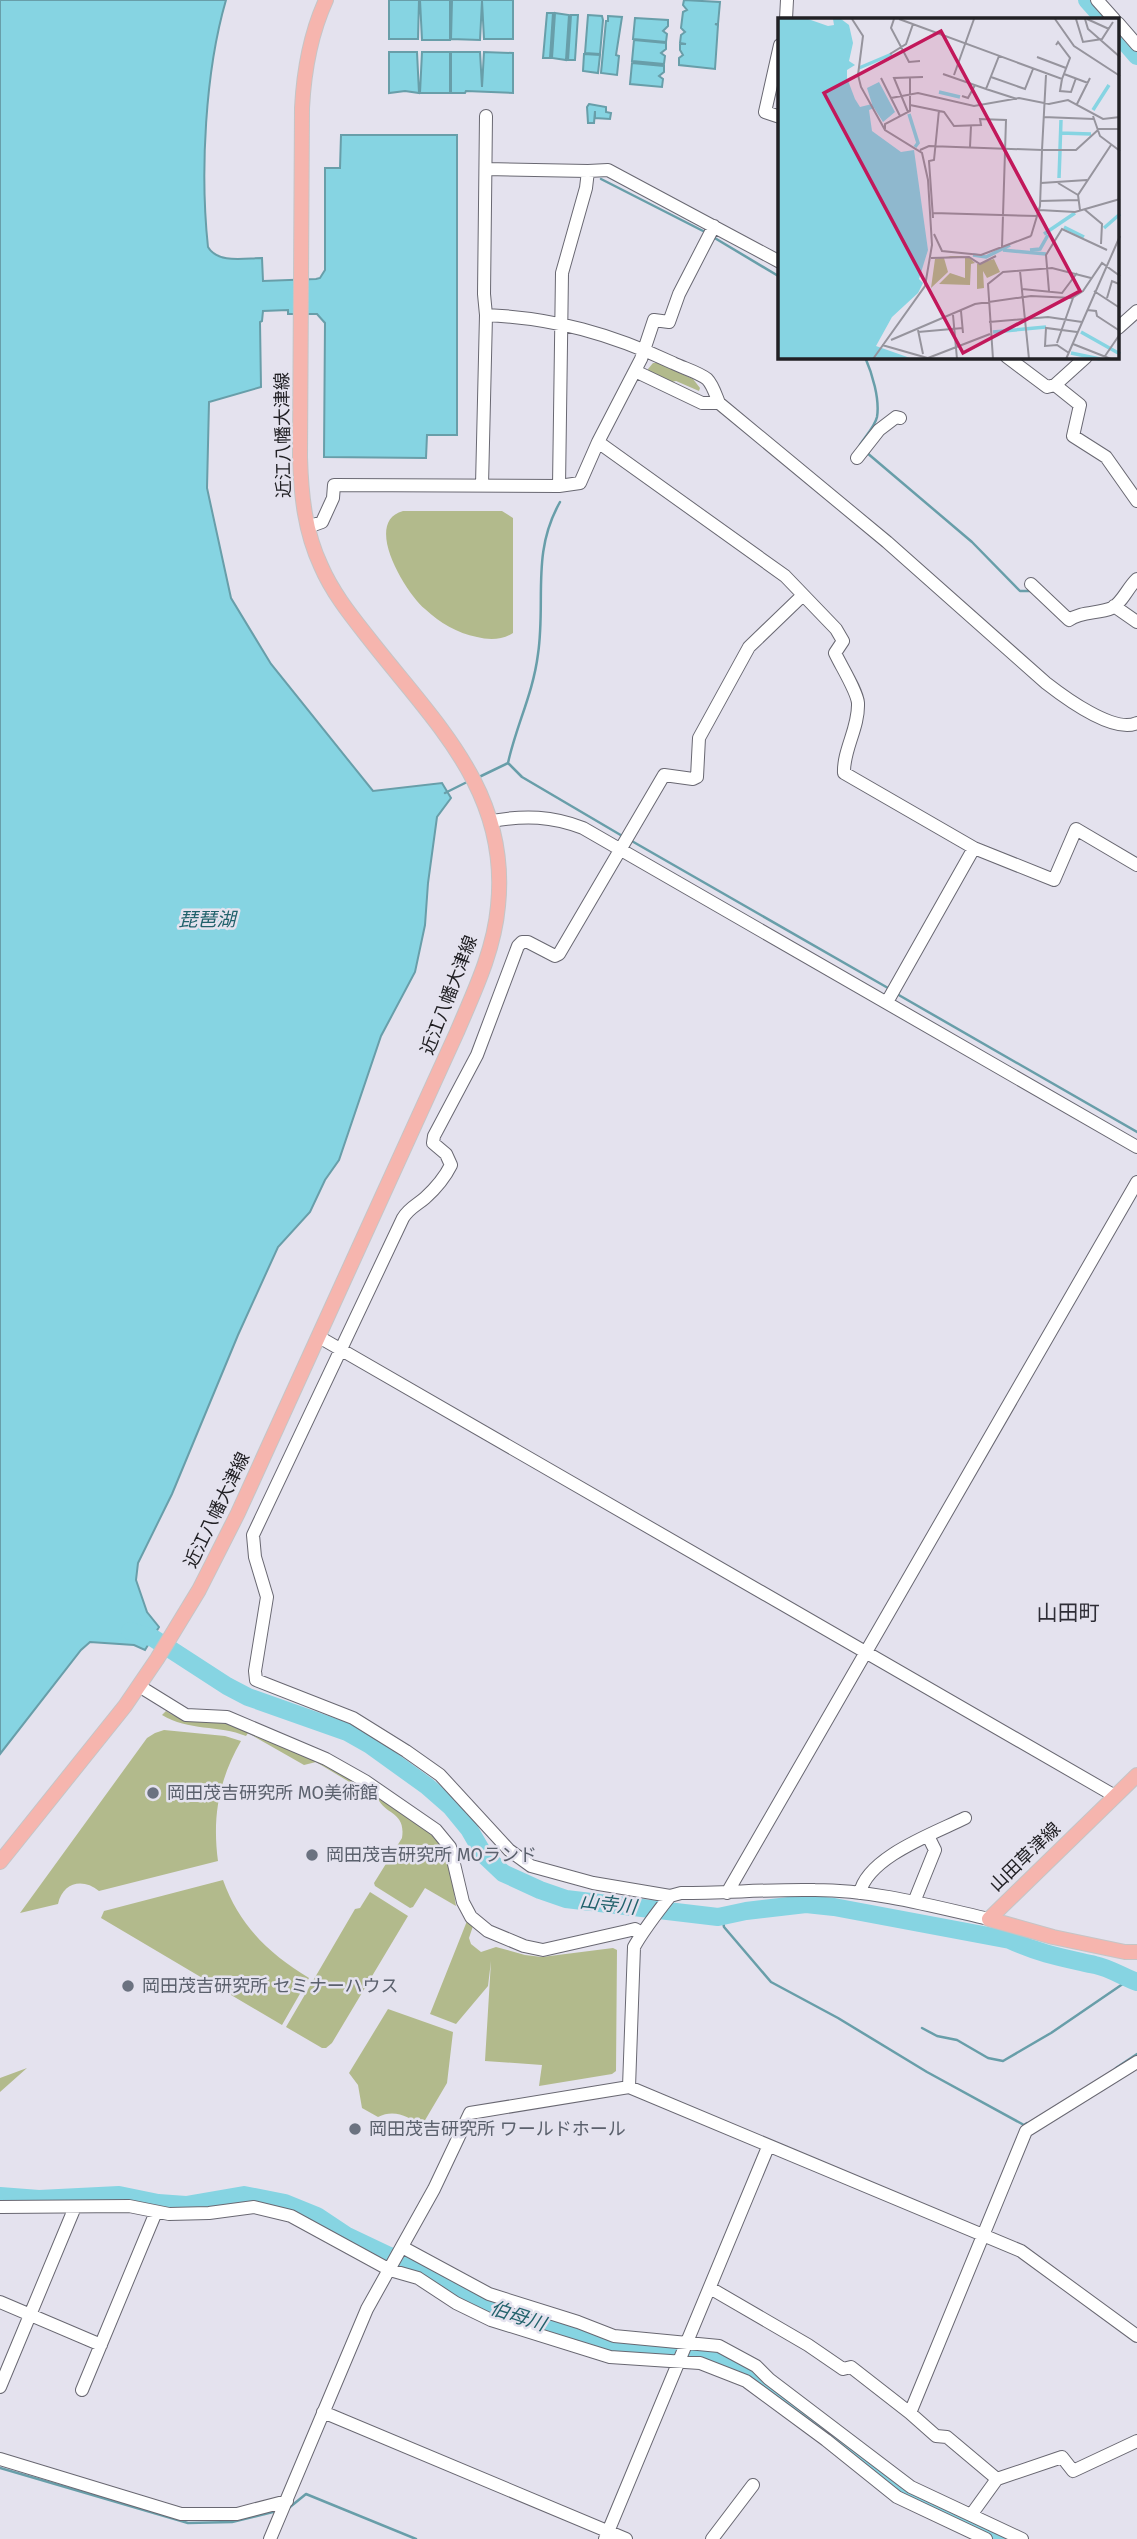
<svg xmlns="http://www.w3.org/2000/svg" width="1137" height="2539" font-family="'Fira Sans','Noto Sans JP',sans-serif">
<rect width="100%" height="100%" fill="#e4e2ee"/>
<!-- grass -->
<path fill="#b2ba8c" d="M653,363H658L693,379L700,388L699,391L676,381L668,383L649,373L648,369Z
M403,511H502L513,518V633C502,640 489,640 477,637C457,633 440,623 425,609C406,593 362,522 403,511Z
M166,1711C195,1729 202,1716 228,1723C277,1737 424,1810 447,1854C454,1868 453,1891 456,1906L425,1888L413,1907L410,1908L375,1886L374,1883L402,1838C406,1812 386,1815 378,1799L316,1762L304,1765L248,1733L246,1736C219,1725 188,1731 162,1715Z
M164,1730L225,1736L241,1741C219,1779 212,1817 218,1861L99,1891C83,1878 63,1882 58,1904L20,1913L147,1738L155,1733Z
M223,1880C239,1925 269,1954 309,1978L282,2025L101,1918L104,1911Z
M370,1892L408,1916L332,2043L326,2048H322L286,2027L355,1909L360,1908Z
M467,1921L473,1926L469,1938L471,1944L481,1952L496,1947L525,1955L542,1957L613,1948L617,1950L616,2071L612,2074L539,2086L542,2065L485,2061L491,1961L488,1986L456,2024L430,2014Z
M388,2009L453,2032L447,2083L421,2127C409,2116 394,2109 378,2117L362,2108L358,2085L349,2073Z
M27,2068L0,2092V2078Z"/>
<!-- water -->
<path fill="#86d4e2" stroke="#689ea9" stroke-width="2" d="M0,0H226C205,72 200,173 208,247C218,264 245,258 262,258L263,281L316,279L320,278L325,270V168H340L341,135H457V435H427L426,458L324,457L325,323L317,314H288V310L263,311L262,321L260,322L261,387L209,402L207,488L231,598L271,664L373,791L442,783L451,798L437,817L428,883L425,925L415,972L381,1036L339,1160L325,1180L310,1212L278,1247L238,1335L172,1494L138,1563L136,1580L147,1612L159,1627L145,1650L134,1645L90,1642L81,1650L0,1754Z
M389,0H419L418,39H389Z
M420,0H450V40H422Z
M452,0H513V39H484L482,1L480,40L451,39Z
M684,0L720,2L718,24H715L718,25L715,69L679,65V58L683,55L680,50V44H686L680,43L681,35L685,32L681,28L683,12L687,10L683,5Z
M547,13H553L550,58H543Z
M555,13L569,15L566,60L552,58Z
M571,15H578L575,60H568Z
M588,15L602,16L603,20L600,54L585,53Z
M608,16L622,17L616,55L619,56L617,75L601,73L606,21H608Z
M635,18L668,20V26L663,31L667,34L666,42L633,39Z
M634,40L666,43V49L661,53L665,56L664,64L632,61Z
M389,52H417L419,93L405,91L389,93Z
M422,52H450V93H420Z
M451,52H480L482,87L484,52L513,53V93L466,91L465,93H451Z
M584,54L600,55L598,73L583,71Z
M632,63L664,66V72L659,76L663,79L662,87L630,84Z
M589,104L606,107V112L611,113L610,119L595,118V111L594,123H588L587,107Z"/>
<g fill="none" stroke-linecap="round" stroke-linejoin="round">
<!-- stream -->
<path stroke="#689ea9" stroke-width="2.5" d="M601,179L707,233
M713,237L780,277
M860,445C865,437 875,426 877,417C880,399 872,373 865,357
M866,452L972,542L1020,591H1030
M508,763L522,777L624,837
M508,763C516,726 533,694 538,654C546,600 531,553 560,502
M477,778L508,763
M445,793L467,782
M630,840L888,988
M897,994L1137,1132
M722,1916L724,1927L771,1982L838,2018L927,2072L1024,2125L1027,2123
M922,2028L937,2036L957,2040L988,2058L1003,2061L1051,2033L1130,1979
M1116,2068L1137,2054
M0,2468L188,2523L232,2522L277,2511
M290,2507L306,2494L416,2539"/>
<!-- river -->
<path stroke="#86d4e2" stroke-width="18" d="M1087,0L1104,19
M1118,34L1137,56
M130,1631L153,1638L227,1686L248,1697L347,1732L370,1745L427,1786L451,1807L469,1829L484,1855L503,1873L540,1890L566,1899L718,1917L746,1911L806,1904L834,1907L1010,1940C1040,1954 1064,1958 1095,1965C1110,1968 1123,1977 1137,1982
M0,2196L39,2199L119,2195L158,2203L186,2205L244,2195L285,2203L317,2216L347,2236L387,2255L421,2268L483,2305L623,2350L716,2358L750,2373L908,2495L1005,2539"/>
<!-- minor casing -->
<g stroke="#696872" stroke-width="14">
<path id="minor" d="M1097,0L1114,19
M786,19L787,0
M1118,23L1137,45
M780,45L765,112L780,117
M486,169L588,171
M486,315C555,318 611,334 673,363C683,368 698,372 707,379C713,385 716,396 719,403L887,542L1046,683C1064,697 1114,734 1137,723
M1118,328L1137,311
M1007,357L1047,387L1055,385L1080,405L1073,436L1106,457L1137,501
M635,371L702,403H719
M1055,385L1086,357
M598,442L785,576L836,629L843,641L835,653C841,666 857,691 858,703C859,728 843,750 844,773L974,848L1054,880L1076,829L1137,865
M857,458L879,430L896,417L900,418
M482,485L486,315L484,294L486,116
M559,486L562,273L586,188L588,171L608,170L780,262
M308,527L322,522L333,498L334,485L559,486L580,483L598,442L641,359L654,320L669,322L679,294L714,226
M1031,584L1069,620C1082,611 1098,614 1112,608C1122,603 1128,587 1137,579
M803,595L749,647L699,738L697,777L693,779L664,775L559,954L555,956L528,942H522L518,946L477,1055L434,1136L433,1143L446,1154L451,1165C445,1177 435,1189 425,1198C417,1205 409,1208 403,1218L253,1535L255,1557L267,1597L255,1671L256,1680L353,1718L406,1751L440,1775L509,1850L531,1866L593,1883L670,1896L681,1893C726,1893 771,1889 815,1890C874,1890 932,1906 989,1919
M1114,606L1137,622
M492,821C525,815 552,816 583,828L1137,1147
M887,1002L974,848
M319,1337L1115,1796
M139,1686L186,1715L227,1717L326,1759L365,1781L436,1830L450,1847L463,1902L471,1917L488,1931L524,1946L543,1950L627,1931L635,1929L642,1933
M727,1893L1137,1182
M860,1893C867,1857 935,1833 965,1818
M914,1902L935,1850L928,1836
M629,2087L634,1947C644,1929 657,1913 670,1896
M0,2207L129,2206L169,2214L209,2213L254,2207L291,2216L390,2270L418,2278L456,2303L491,2320L610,2357L700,2363L746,2381L826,2440L897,2497L986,2539
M402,2247L489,2294L578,2322L614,2336L719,2346L756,2366L769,2379L911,2487L1022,2539
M710,2288L808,2345L843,2369L851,2367L910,2413L936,2436L947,2437L997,2479
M0,2302L101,2345
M0,2387L75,2207
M82,2390L156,2212
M323,2412L626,2539
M910,2413L1026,2131L1137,2062
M0,2459L181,2514H237L287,2501
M971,2515L997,2479L1062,2457L1073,2471L1137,2441
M270,2539L367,2309L434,2189L470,2113L629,2087L1021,2251L1137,2336
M605,2539L768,2147
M712,2539L753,2485"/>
</g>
<!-- major casing -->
<g stroke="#c5c5c6" stroke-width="16">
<path id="major" d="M0,1862L125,1706L157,1659L199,1590L238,1513L457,1032C474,992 494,951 498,906C510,792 436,724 371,641C353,618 333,594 321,566C305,532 301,495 300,457L302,108C304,70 310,35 326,0
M989,1919L1137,1775
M989,1919L1053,1937L1125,1952H1137"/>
</g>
<!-- minor -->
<use href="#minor" stroke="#fff" stroke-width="12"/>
<!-- major -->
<use href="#major" stroke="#f6b5ae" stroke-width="14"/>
</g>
<!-- markers -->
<g fill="#6b7280" stroke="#e4e2ee" stroke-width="2.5">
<circle cx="153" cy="1793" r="7"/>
<circle cx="312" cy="1855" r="7"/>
<circle cx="128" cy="1986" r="7"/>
<circle cx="355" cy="2129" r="7"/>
</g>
<g text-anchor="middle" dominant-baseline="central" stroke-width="5" stroke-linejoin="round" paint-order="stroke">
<!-- street labels -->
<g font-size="18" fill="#212024" stroke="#e4e2ee">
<text transform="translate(283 435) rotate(-91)">近江八幡大津線</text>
<text transform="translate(449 995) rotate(-69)">近江八幡大津線</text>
<text transform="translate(217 1510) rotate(-64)">近江八幡大津線</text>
<text transform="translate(1025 1857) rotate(-44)">山田草津線</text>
</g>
<!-- worship labels -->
<g font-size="18" fill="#5b616d" stroke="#e4e2ee" text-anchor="start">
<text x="167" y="1793">岡田茂吉研究所 MO美術館</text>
<text x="326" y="1855">岡田茂吉研究所 MOランド</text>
<text x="142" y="1986">岡田茂吉研究所 セミナーハウス</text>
<text x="369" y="2129">岡田茂吉研究所 ワールドホール</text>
</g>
<!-- water labels -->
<g font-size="19" font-style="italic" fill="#22626c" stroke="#e4e2ee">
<text x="207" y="919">琵琶湖</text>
<text transform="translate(608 1904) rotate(7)">山寺川</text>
<text transform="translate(518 2316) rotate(18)">伯母川</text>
</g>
<!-- quarter labels -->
<g font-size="21" fill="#2e2d36" stroke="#e4e2ee">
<text x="1068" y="1613">山田町</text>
</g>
</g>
<!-- overview -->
<g transform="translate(778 18)">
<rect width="341" height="341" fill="#e4e2ee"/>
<path d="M183,238L192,240L197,245L193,246L192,267L161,266L172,255L187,260V240L175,238L166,240L170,254L153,270L157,241L167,239L177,238ZM216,241L222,254L209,260L205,253L206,270L199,271V246Z" fill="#b2ba8c"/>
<path d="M0,1H30L50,8L56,7L55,1H63L71,7L75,25L71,43L77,47L69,52V60L77,81L82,89L94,86L89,70L101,64L117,94L105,104L96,90L91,92L94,113L123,134L136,132L150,232L141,261L145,265L140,275L114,299L98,328L135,341H0Z" fill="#86d4e2"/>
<path fill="none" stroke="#86d4e2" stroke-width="3.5" d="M81,50L114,36M161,74L182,79M315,92L331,67M131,96L140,125L137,129M282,115L313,116M282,131L283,102M281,160L282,133M286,209L306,219M326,210L342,196M266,216L297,195M225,232L268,236M252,232L262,231L270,217M195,237L208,239L232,227M215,314L268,309M303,314L342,336M293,335L322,341"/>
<path fill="none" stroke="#96949d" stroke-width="2" d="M74,1L85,18L80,57L83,69L107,112L144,135L150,162L154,227L147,268L95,341M116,1L113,10L131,44L142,43M121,1L284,61L292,40L280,24L278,27M277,1L296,28L342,58M298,1L305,24L324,21L335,4M307,1L310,11L342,39M309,1L331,11M112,36L128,26L135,6M259,39L288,50M165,56L208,71L221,38M286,56L310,65M176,57L196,1M213,59L247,71L255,51M103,60L122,98M284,61L282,73L293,74L298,60M208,71L239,81M184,78L190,80L197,67M113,80L140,75L196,88L241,80L271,86L290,82L325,101L342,99M299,86L312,60M132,87L166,94L176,108L203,107L202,101L228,102L224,229M130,94L116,60L145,59M315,98L322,118L342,133M265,99L316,101M107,111V106L132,93V59M192,129L193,108M142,132L151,128L264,132L268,57M263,165L309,162M280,165L300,177M262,183L300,182M306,191L324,206L323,226M261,192L297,194L342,181M302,192L300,177L333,127M155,195L259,198M155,200L151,143L156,142L161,92M156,216L164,233L203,237L253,218M253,218L262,188L264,132H298L321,111H342M153,240L191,239L202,246L218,238M242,253L251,341M244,271L284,275L299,255M271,273L268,237L284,211L329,232M316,273L342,290M329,280L334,263L341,266M309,292L318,293L319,298L342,313M183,293L185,315M175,297L179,341M211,304L270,299L304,304M140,312L145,336M140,314L185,310M113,322L197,286L253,278L294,280L305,273L324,245L342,258M279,325L295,280M295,326L333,341M104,327L153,341M291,335L279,327L267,328L268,310L299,314M150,340L212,316M215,341L210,266L225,254L274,250L313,260M288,341L342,218M325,341L342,316"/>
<path fill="#c2185b" fill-opacity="0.15" stroke="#c2185b" stroke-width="3.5" d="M163,13L302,273L185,335L46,75Z"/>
<rect width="341" height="341" fill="none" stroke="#212024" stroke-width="3.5"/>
</g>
</svg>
